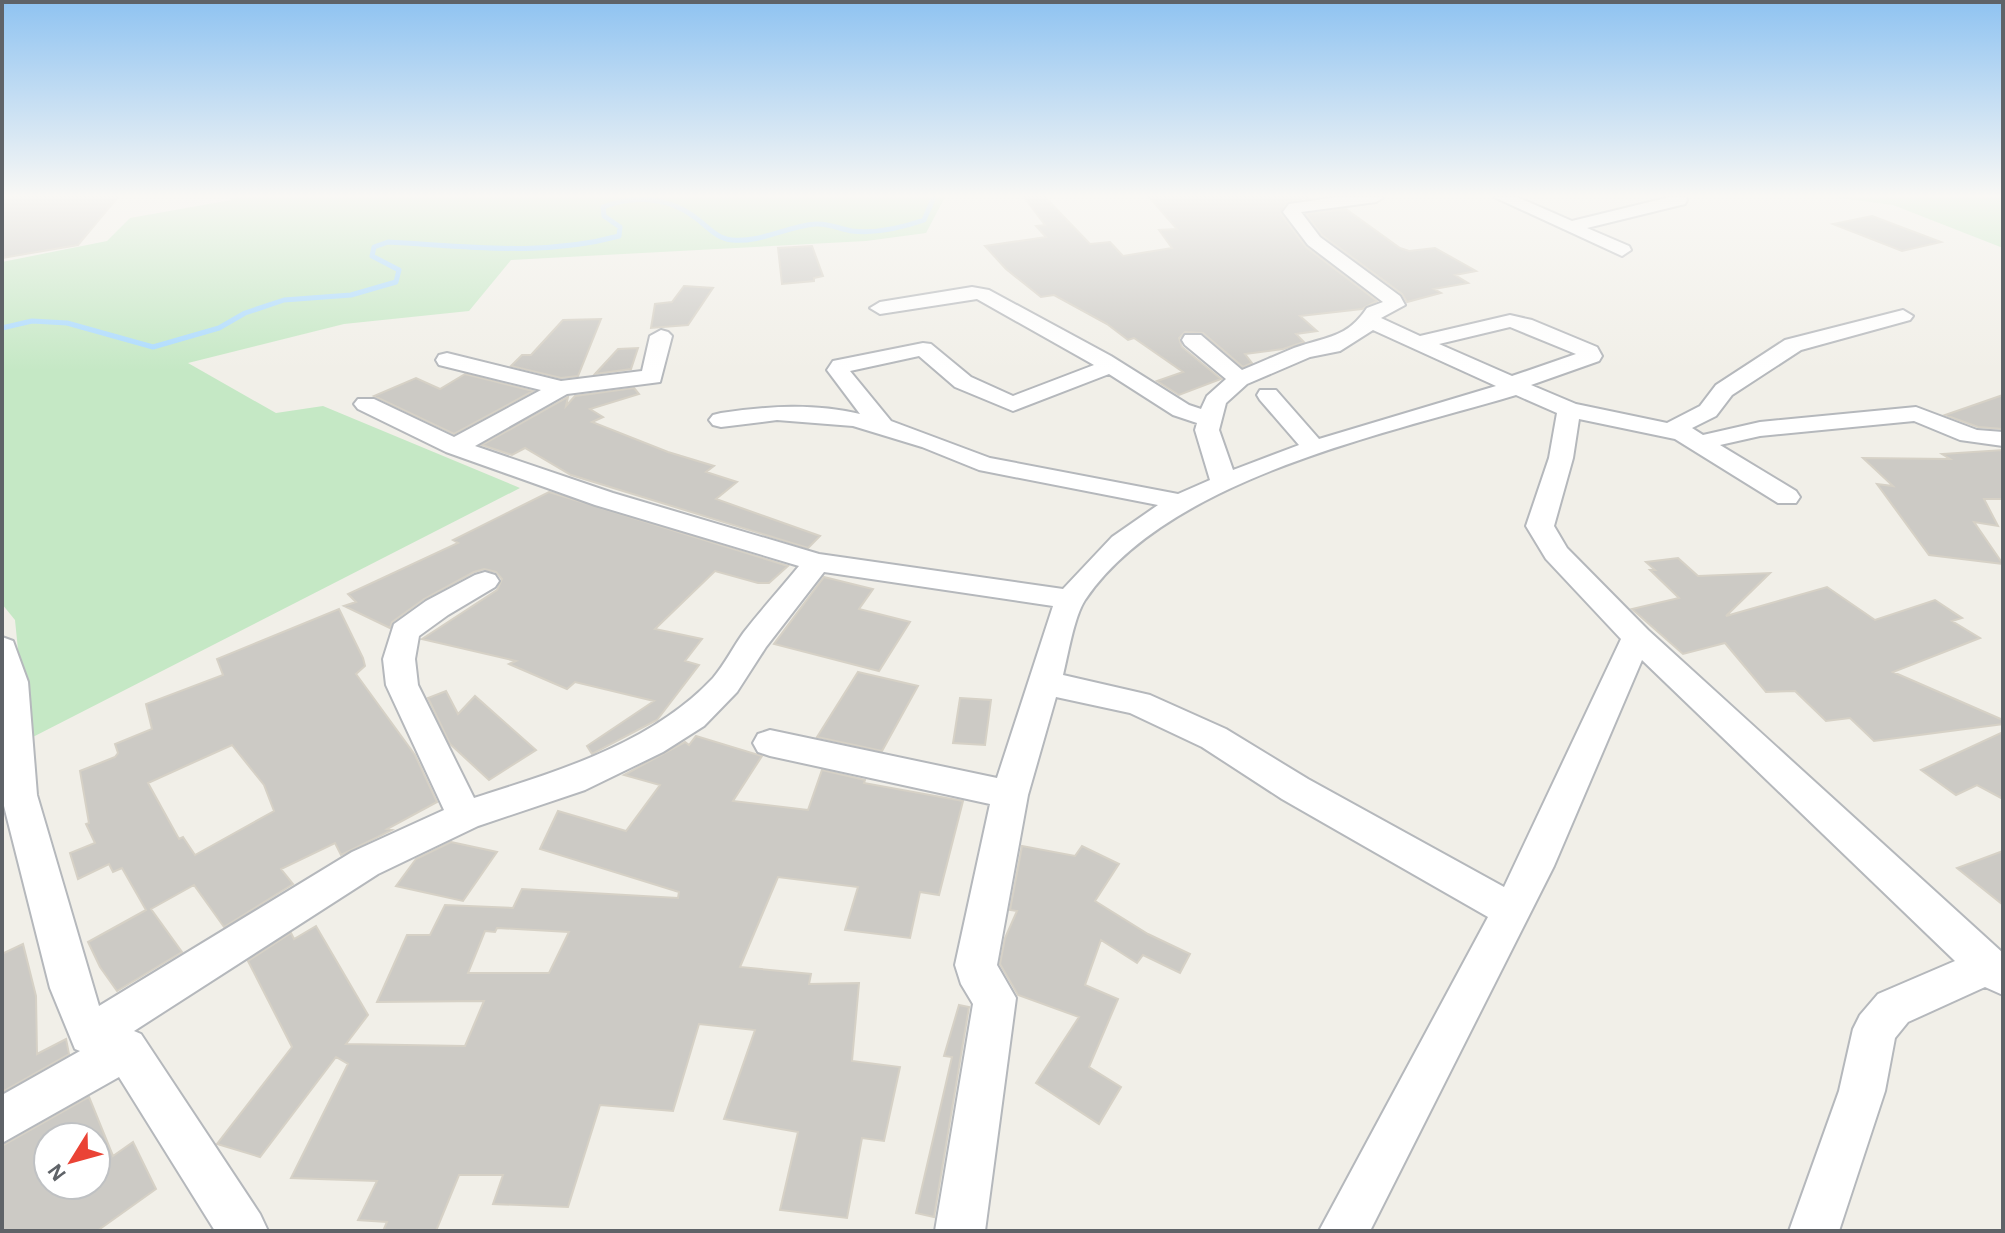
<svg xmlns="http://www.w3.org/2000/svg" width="2005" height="1233" font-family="'Alegreya Sans',sans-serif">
<rect width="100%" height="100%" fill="#f1efe8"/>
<!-- green -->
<path fill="#c5e8c5" d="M234,197H945L926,233L866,241L511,260L469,311L344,324L188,363L276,413L323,406L520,488L27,740L15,620L2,604V262L107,241L130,218L231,200Z
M1833,197H2003V248L1893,205Z"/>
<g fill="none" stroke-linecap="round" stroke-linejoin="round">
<!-- stream -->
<path stroke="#aadaff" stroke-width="5" d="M2,328L32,321L67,323L153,347L219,328L245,313L284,300L351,295L396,282L399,270L372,256L374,247L388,242C466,246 542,257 619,236L620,227L604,216L603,207C634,195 669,197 696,218C707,226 717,239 732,240C761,243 787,226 816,224C828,223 840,229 852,231C877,234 901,228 924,220L934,197"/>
</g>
<!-- building -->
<path fill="#cccac5" stroke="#d6d1c6" stroke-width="2" fill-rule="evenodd" d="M2,197H118L78,245L2,258Z
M1024,197H1045L1090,244L1110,242L1123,256L1172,248L1159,230L1177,229L1149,197H1308L1287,202L1281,214L1306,247L1377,301L1362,309L1300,316L1317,331L1296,334L1304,342L1283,349L1245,354L1252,363L1243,367L1203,333L1185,332L1179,338L1182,347L1221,379L1179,395L1157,381L1183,372L1134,338L1128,340L1107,324L1054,295L1041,297L1006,269L985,246L1046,237L1036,226L1045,225Z
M1346,209L1400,248L1409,251L1435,248L1476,271L1455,275L1468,283L1434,289L1441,293L1407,302L1402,294L1322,235L1306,214Z
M1872,216L1941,242L1902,251L1833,224Z
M812,246L823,276L814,278V281L782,284L778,248Z
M684,286L713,288L688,325L651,328L655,304L672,302Z
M601,319L578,376L561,378L511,366L522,355H531L563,320Z
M638,348L631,369L595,374L618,349Z
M465,374L533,391L454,434L374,396L416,378L440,389Z
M634,388L639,394L590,409L603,417L592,422L668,452L714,466L706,472L737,482L716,499L820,536L808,548L571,475L525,448L512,455L482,445L568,397L566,406L575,396Z
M2003,395V429L1978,427L1945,415Z
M2003,450V499H1984L1998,526L1974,522L2003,564L1929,555L1877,484L1893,486L1863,458L1950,459L1942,454Z
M549,492L788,566L769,583H758L715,571L655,629L702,639L685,661L699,665L657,720L592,754L587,746L654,701L575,682L567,689L509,664L516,661L422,639L497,590L502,579L496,572L484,569L474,572L424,599L392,622L390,628L344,606L356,602L348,594L458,543L453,540Z
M1678,558L1698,576L1770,573L1726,616L1827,587L1875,620L1935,600L1962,618L1952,621L1980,638L1893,672L2003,720V724L1874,741L1850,718L1826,721L1795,691L1766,692L1725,643L1683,654L1632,609L1679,598L1650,570H1655L1646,562Z
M824,577L873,589L859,609L910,622L879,671L774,644Z
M339,609L363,658L365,666L356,674L415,755L437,802L387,829L392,830L341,855L335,843L281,869L293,884L224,927L194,885L151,909L182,952L117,991L100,967L88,942L146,910L122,868L113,872L109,864L78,879L70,853L95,843L86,824L89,823L80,771L115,757L118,753L115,744L152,729L146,704L223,675L217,659ZM232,745L264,785L274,811L195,855L183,837L179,839L148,783Z
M858,672L918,686L882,751L817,737Z
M446,691L458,714L475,696L536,750L489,780L450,744L428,698Z
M960,698L991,700L985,745L953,743Z
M2003,732V799L1977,785L1956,795L1921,770Z
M696,736L762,756L733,801L808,810L822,770L865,780L864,783L963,801L939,895L920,892L910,938L845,930L858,887L778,877L740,967L811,974L809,984L859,983L852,1061L900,1067L884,1141L862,1138L847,1218L780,1210L798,1132L724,1119L755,1030L699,1024L673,1111L600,1105L568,1207L493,1204L503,1175H459L436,1231H383L387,1222L358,1220L377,1181L291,1178L348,1064L336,1057L260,1157L217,1144L292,1047L248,961L291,933L294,939L316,926L368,1015L346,1044L465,1046L484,1001L377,1002L407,935H430L445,905L513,908L522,889L678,898L679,892L540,849L558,811L626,831L660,785L624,775L685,742L689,745ZM497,928L569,932L549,973H468L485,931L495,932Z
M451,842L497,852L463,901L396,886L416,859Z
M1022,846L1075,856L1082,846L1119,864L1095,901L1148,934L1190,954L1180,973L1143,955L1137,963L1101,940L1085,985L1118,999L1089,1067L1121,1087L1099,1124L1036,1083L1079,1017L1018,995L1000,964L1005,938L1017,911L1010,910Z
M2003,851V905L1957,868Z
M23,944L36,996L37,1054L66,1039L69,1054L2,1092V954Z
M959,1005L969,1007L934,1217L916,1213L952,1057L944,1056Z
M89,1097L113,1156L133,1142L156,1189L97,1231H2V1146ZM48,1137H96V1185H48Z"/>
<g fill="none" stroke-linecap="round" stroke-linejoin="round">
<!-- minor casing -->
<g stroke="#b5b8bc" stroke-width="4">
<path id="minor" d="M1337,197H1384L1376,202L1301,212L1320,237L1400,296L1405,305L1381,318L1420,336L1510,315L1532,320L1597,347L1602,356L1599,361L1531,385L1576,404L1667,423L1700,406L1716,385L1785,340L1903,310L1913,316L1910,320L1801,350L1732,395L1716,416L1692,428L1703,435L1760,422L1916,407L1977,430L2003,432V446L1960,440L1914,421L1760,436L1720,445L1796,491L1800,497L1796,503H1778L1675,439L1579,419L1573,458L1554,526L1567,548L1648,630L2003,953V995L1985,987L1908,1022L1895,1038L1885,1091L1839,1231H1789L1839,1091L1853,1029L1860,1015L1878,994L1955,961L1642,660L1554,866L1370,1231H1319L1488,917L1282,799L1202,747L1130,713L1056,697L1028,795L997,965L1016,998L985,1231H935L973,1004L961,984L955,965L990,804L770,756L758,752L753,743L758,734L770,730L997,778L1053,606L824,572L766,647L737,692L704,726L663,752L585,790L478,826L378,874L134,1031L141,1034L260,1214L268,1231H215L119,1077L2,1143V1095L80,1051L75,1049L50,988L2,798V637L13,641L28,682L37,795L99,1006L352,852L444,810L386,685L383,659L394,624L426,601L475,575L485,572L495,575L499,581L495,587L448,615L419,636L415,659L418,685L474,798C558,771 651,744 713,678C725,664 733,647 744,632C762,609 781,588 799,566L595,505L446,452L358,409L354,404L358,399H374L454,437L541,390L439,365L436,360L439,355L447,353L561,381L642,371L650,336L661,330L668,332L672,336L660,382L567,394L475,446L613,493L819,554L1063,589L1112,537L1158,505L979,470L922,447L853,426L777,420L721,427L713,425L709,420L713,415L721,413C768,406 814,403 860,414L827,370L833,361L923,343L931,344L971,377L1013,396L1094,365L977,299L880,314L870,308L880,302L972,287L989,290L1111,356L1189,405L1201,409L1207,396L1226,379L1185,345L1182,340L1185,335H1201L1242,370C1259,363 1277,355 1294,348C1328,336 1347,338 1367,308L1383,302L1308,245L1283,212L1289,204ZM1510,327L1576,354L1512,376L1439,344ZM1373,330L1496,386L1319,439L1276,390H1260L1257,395L1260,400L1299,445L1233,470L1219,430L1226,403L1247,384L1310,357L1340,351ZM919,356L955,387L1013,411L1109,374L1173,415L1197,423L1195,430L1210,480L1178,494L990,458L891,421L850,371ZM1516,395L1557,413L1549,458L1526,526L1546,559L1621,639L1504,887L1308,779L1226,729L1150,695L1063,675C1068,655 1074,617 1085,600C1168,478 1382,435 1516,395Z
M1494,197H1517L1572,221L1670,197H1686L1687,200L1685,204L1587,228L1629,246L1631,250L1622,256Z"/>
</g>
<!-- minor -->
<use href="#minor" fill="#fff" fill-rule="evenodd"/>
</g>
<!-- sky -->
<linearGradient id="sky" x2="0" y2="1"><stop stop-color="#8fc3f1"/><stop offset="0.53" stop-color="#f9f8f5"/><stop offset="1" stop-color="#f9f8f5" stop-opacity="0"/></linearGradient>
<rect width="2005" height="370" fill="url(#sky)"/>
<!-- border -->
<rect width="2005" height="1233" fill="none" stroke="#5f6368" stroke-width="8"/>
<!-- north arrow -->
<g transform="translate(72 1161) rotate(233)"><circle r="38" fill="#ffffff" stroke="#bfc1c3" stroke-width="2"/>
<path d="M0-6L14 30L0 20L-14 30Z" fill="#ea4335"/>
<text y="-12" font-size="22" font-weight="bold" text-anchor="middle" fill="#5f6368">N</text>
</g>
</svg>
